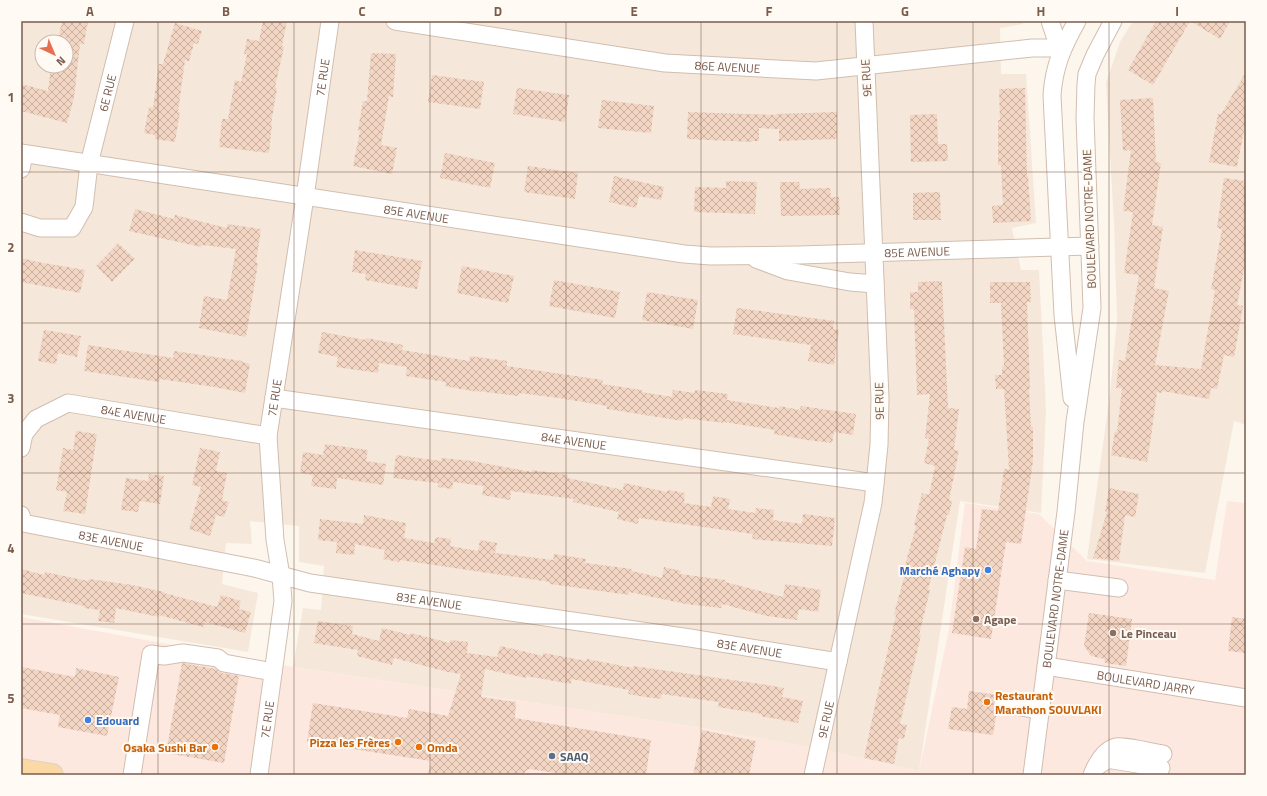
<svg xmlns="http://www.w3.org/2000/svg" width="1267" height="796" font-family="'Titillium Web',sans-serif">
<defs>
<pattern id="building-cross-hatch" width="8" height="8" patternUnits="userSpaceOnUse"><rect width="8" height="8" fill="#f3d5c3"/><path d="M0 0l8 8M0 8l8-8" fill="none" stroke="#cab0a1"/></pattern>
</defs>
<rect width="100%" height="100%" fill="#fdf6ec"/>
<!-- residential -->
<path fill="#f5e8da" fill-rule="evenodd" d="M21,21H1023V24L1000,28L1001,74H1026L1036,223L1012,228L1021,270H1039L1046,411L1041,513L960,501L919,771L819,749L695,727L293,667L303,608L321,610L324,566L299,562V526L250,521L252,544L226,543L222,584L258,593L248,652L21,614ZM42,42H66V66H42Z
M1133,21H1246V425L1234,421L1205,573L1087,559L1110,394L1117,320L1114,223L1106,83L1120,42Z"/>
<!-- commercial -->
<path fill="#fde8e0" d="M1227,501L1246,503V775H21V617L293,667L695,727L819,749L919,771L949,629L965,503L1039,514L1087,561L1215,580Z"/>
<!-- building -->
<path fill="url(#building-cross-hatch)" d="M62,21H88L84,44H80L74,98L67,123L21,111V84L48,91L51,66H66V41L58,40Z
M263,21H287L282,46L284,47L275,87L277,88L271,124H272L269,153L219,147L222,119H228L235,80L241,82L247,54H244L247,39L259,41Z
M1156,21H1230L1220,39L1190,21L1153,85L1128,70Z
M175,23L202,31L198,44L194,43L189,61L185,60L178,112H180L175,142L155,139V135L144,133L149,107L153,108L159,64H163Z
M371,53L396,54L393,97L389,96L381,145L397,148L392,174L353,166L360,131L358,130L363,101H367Z
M1246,72V120L1237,167L1209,162L1218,114H1221Z
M432,75L484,82L480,109L428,102Z
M517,88L569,95L565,122L513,114Z
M1025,88L1027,176H1028L1031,221L993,223L992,206L1003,205L1001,165H998V120H1000L999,89Z
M1153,98L1156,162L1161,163L1152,225L1163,227L1154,288L1169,291L1155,365L1201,369L1215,290L1211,289L1222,229L1217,228L1224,178L1246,181V259L1237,305L1243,306L1234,357L1224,355L1217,389L1211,388L1209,399L1162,391V393L1157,392L1151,437L1147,462L1111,455L1115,431L1117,432L1122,388H1116L1119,360L1125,361L1139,275L1124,273L1133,212L1123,211L1131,150L1123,151L1120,100Z
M602,100L654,106L651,133L598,128Z
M688,112L776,115V114L837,112V139L779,141V129L759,128V141H752V142L687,139Z
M937,114L938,144H947L948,161L911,162L910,115Z
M445,153L495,163L490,188L440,178Z
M528,166L578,173L575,199L524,192Z
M614,176L664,187L661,200L639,196L636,208L609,202Z
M726,181L757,182L755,214L694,212L695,187L726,188Z
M780,182H799L800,189L830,188L831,197H839L840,215L781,216Z
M940,192L941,220H913V193Z
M135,209L174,219L175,215L227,228V224L261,229L256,263H258L246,337L199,328L204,296L227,300L236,249L202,245L201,247L129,231Z
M118,243L135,259L112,282L96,266Z
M355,250L422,261L417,289L365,280L366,274L352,272Z
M21,258L38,262L85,270L80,293L21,282Z
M462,266L514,276L508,303L457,293Z
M554,280L620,292L615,318L549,306Z
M942,281L948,408L959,409L954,450L959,451L949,500L952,501L949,515H947L928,590H930L919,635H921L900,724L907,725L904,739L899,738L894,764L864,758L875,705L896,615L894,614L906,570L904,569L916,526L914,525L922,493L929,495L935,466L924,463L929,439L925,438L930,394L917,395L914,309H910V292H918V282Z
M990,282H1030L1031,302H1027L1030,389H1029L1031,427H1033V461L1021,544L1006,542L991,639L952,633L965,547L976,549L982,509L998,511L1004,469H1009L1004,389H996L995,375H1002V366H1004L1001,303H990Z
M647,292L698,300L693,329L642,320Z
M737,308L834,321L833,329L839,330L834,365L808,361L811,345L733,334Z
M44,330L81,336L77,357L58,353L56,364L38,361Z
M322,332L366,340V338L403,345L402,350L469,361L470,356L507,361V366L603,380L602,384L642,390V392L672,397L673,390L695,393V390L728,394L727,400L779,408V406L800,410L801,406L856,414L853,435L834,432L832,443L807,440L774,434L775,430L724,422V423L683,418V421L607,409V406L559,398L519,393L518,396L477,391V392L445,386L446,382L406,376L407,367L379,363L378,373L336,367L338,357L318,353Z
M88,345L173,358L174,351L242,361V362L250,364L245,393L214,387L160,379L159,382L84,371Z
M76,431L97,434L85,514L63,511L67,492L56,490L63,448L73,450Z
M325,444L368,450L366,461L386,464L383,485L337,478L336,489L311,486L313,475L300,473L303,452L323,455Z
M200,448L220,452L216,471L227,473L222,500L229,502L224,517L216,515L210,536L189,529L201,487L192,485Z
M396,455L441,461V458L472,461L532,472V470L568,475V478L623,490L624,483L667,492L668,490L685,493L684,503L711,507L713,496L730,499L728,509L755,513L756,508L774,510L773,520L802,524L803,514L835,518L832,546L752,539L753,534L639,518L638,524L617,519L619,512L573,502L574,499L511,491L510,500L482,495L484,486L453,482L452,489L438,487V483L393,478Z
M149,474L164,476L160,504L140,501L138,512L121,510L126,478L148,481Z
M1109,488L1139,494L1135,517L1125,515L1119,561L1093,558L1107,512H1105Z
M364,515L406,523L404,538L434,543L436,537L451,539L450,546L478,551L480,540L497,543L495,553L553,560L554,554L586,559L585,563L632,569V571L662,578L664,567L681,571L680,574L725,580V582L783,597L785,584L821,590L818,612L799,609L797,620L767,616L722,604L721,608L686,604L629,592V595L586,589L550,584V582L400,560L399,562L383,559L385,550L355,544L354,555L336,553L337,542L318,540L320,519L363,524Z
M21,569L44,575L45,572L88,581L89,579L132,585L164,592V593L217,607L221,595L241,601L239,609L251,612L245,633L205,622L203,627L159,615V617L116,608L114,623L98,621L100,610L84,608V606L21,593Z
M1089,613L1132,619L1126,666L1105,663L1104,659L1091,656L1084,646Z
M1232,617L1246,619V653L1228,651Z
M318,621L353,626L352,634L379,641L382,628L410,635L411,633L450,643V640L468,642L467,653L497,657L500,646L543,656V653L587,661V659L633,668V666L767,685L784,688L782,697L803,701L798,723L761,716L762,714L718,707L719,702L662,694L661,699L645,697L628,694L629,690L572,679L571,684L526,676V678L485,669L481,697L516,702L515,718L651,740L646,775H570L529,769L521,775H428L431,761L307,742L313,703L407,718L409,709L448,716L461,674L448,672L394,658L392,665L357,656L358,650L314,643Z
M182,663L216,669L222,673L239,676L224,763L166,753Z
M21,667L75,677L76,668L119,677L107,736L58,727L60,715L21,708Z
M969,691L998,695L995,698L993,703L994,708L997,712L993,735L948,729L952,707L967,709Z
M702,730L756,741L749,775H693Z"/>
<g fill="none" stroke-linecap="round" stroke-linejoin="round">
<!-- minor casing -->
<g stroke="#d1beb0" stroke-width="19">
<g id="minor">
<path id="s1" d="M395,21L665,63L816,71L1032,48H1062"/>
<path d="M1050,21L1055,36L1062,48"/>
<path id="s2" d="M21,153L684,254L711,256L799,255L1090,246"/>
<path d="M21,169L24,154"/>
<path id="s3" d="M21,222L40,228H72L84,207L89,164L125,21"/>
<path d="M756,259L788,271L850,282L875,284"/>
<path id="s4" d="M274,398L875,483"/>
<path d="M1072,398L1063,315L1052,95C1054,66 1063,46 1077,21"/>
<path id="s5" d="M21,448L24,434L36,419L68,403L268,436"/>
<path id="s6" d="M21,515L23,523L254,568L310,583L690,638L838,662"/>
<path d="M1057,580L1119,588"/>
<path id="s7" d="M1046,666L1246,698"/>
<path d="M1003,704L1039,710"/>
<path d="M1096,767L1107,760H1113L1161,768"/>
<path d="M132,775L151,654L164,656L183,653L218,658L224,663L273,672"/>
<path id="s8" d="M259,775L283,601L281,576L275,540L268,436L305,197L330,21"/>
<path id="s9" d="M813,775L873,503L879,445L880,398L864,21"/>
<path id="s10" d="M1032,775L1066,512L1075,422L1092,308L1085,118L1086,84L1087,74L1095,55L1113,21"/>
<path d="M1092,775C1096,765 1104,750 1116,747C1123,745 1154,753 1163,754"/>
</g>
</g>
<!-- major casing -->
<g stroke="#dad1cd" stroke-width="24">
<path id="major" d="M21,770L52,775"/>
</g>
<!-- minor -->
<use href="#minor" stroke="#fff" stroke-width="17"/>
<!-- major -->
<use href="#major" stroke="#fbd9a5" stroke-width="22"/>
</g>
<!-- grid -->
<path fill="none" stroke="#7a5c4d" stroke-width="1" stroke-opacity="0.55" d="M158,21V775M294,21V775M430,21V775M566,21V775M701,21V775M837,21V775M973,21V775M1109,21V775M21,172H1246M21,323H1246M21,473H1246M21,624H1246"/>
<!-- markers -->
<g fill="#3f7fe0" stroke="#fffaf3" stroke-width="1.5">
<circle cx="988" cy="570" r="4"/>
<circle cx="88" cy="720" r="4"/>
</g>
<g fill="#8d6e63" stroke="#fffaf3" stroke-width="1.5">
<circle cx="976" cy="619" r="4"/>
<circle cx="1113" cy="633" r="4"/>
</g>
<g fill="#e8710a" stroke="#fffaf3" stroke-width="1.5">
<circle cx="987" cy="702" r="4"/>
<circle cx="398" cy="742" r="4"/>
<circle cx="215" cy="747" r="4"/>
<circle cx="419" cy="747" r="4"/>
</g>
<circle fill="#5c6f8a" stroke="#fffaf3" stroke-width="1.5" cx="552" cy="756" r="4"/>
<g text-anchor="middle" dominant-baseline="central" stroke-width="4" stroke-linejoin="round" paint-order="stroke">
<!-- street labels -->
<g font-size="12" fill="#7a5c4d" stroke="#fffaf3">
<text stroke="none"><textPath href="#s1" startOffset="336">86E AVENUE</textPath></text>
<text stroke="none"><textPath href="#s8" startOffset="704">7E RUE</textPath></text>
<text transform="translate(866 78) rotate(-93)">9E RUE</text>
<text stroke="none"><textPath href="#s3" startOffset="193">6E RUE</textPath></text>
<text stroke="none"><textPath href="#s2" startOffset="400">85E AVENUE</textPath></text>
<text transform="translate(1089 219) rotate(-92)">BOULEVARD NOTRE-DAME</text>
<text stroke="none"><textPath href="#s2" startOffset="904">85E AVENUE</textPath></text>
<text stroke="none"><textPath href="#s8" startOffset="380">7E RUE</textPath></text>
<text transform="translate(879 401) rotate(-91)">9E RUE</text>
<text stroke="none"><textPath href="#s5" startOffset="136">84E AVENUE</textPath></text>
<text stroke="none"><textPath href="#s4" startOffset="303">84E AVENUE</textPath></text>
<text stroke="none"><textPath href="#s6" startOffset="98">83E AVENUE</textPath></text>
<text stroke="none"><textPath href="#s10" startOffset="178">BOULEVARD NOTRE-DAME</textPath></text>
<text stroke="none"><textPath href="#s6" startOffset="422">83E AVENUE</textPath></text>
<text stroke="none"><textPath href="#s6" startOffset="746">83E AVENUE</textPath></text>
<text stroke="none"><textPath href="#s7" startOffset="101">BOULEVARD JARRY</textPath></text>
<text stroke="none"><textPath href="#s8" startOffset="56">7E RUE</textPath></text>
<text stroke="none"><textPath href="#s9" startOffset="57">9E RUE</textPath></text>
</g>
<!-- shop labels -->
<g font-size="12" font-weight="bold" fill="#366cbe" stroke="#fffaf3" text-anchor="end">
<text x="980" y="570">Marché Aghapy</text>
<text x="96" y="720" text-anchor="start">Edouard</text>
</g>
<!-- education labels -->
<g font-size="12" font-weight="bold" fill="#785e54" stroke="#fffaf3" text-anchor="start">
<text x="984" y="619">Agape</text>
<text x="1121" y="633">Le Pinceau</text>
</g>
<!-- food labels -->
<g font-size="12" font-weight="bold" fill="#c56008" stroke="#fffaf3" text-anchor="start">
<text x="995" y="695">Restaurant<tspan x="995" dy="14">Marathon SOUVLAKI</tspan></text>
<text x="390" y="742" text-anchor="end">Pizza les Frères</text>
<text x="207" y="747" text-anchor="end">Osaka Sushi Bar</text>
<text x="427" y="747">Omda</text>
</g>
<!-- service labels -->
<g font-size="12" font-weight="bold" fill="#4e5e75" stroke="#fffaf3" text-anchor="start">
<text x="560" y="756">SAAQ</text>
</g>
</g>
<!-- border -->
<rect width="1267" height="796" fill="none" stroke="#fffaf3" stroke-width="44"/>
<!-- north arrow -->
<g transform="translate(54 54) rotate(136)"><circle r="19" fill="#fffaf3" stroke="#cabbb1"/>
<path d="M0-3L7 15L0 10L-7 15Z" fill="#e76f51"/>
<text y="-6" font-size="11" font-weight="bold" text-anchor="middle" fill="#7a5c4d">N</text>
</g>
<rect x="22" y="22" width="1223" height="752" fill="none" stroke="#7a5c4d" stroke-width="1.5"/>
<g font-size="13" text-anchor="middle" font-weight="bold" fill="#7a5c4d">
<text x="90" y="16">A</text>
<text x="226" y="16">B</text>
<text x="362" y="16">C</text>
<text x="498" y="16">D</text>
<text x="634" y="16">E</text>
<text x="769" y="16">F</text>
<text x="905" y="16">G</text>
<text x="1041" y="16">H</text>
<text x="1177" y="16">I</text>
<text x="11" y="102">1</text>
<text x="11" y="252">2</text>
<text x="11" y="403">3</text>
<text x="11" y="553">4</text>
<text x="11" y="703">5</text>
</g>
</svg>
